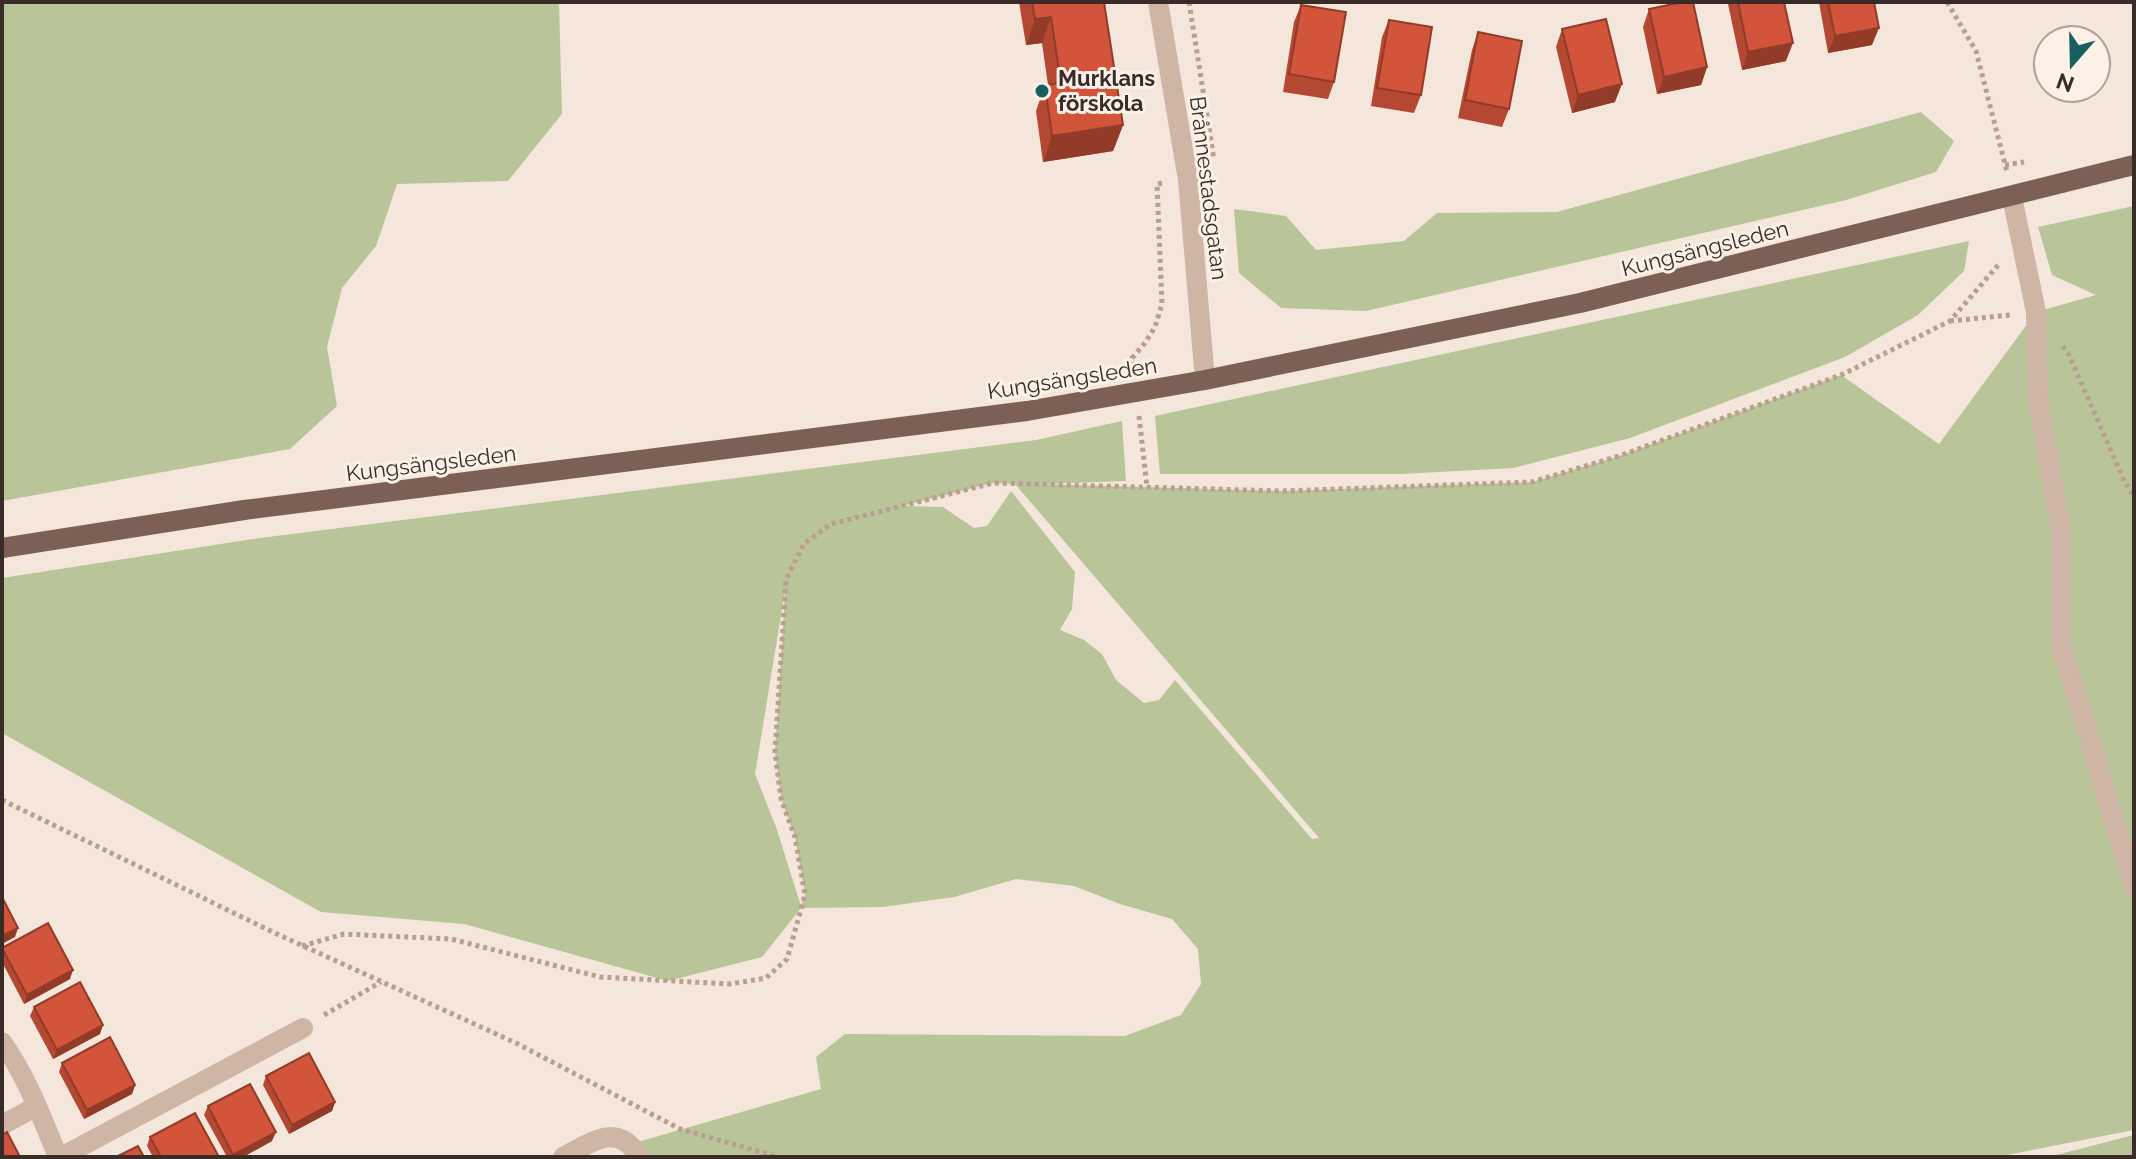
<svg xmlns="http://www.w3.org/2000/svg" width="2136" height="1159" font-family="Raleway,sans-serif">
<rect width="100%" height="100%" fill="#f4e6da"/>
<!-- green -->
<path fill="#b9c599" fill-rule="evenodd" d="M2,2H559L562,114L508,181L397,184L376,246L342,288L327,347L337,406L290,449L2,501Z
M1921,112L1954,141L1936,172L1846,200L1366,311L1281,308L1239,273L1234,209L1286,216L1316,250L1404,241L1437,213L1557,212Z
M2134,206V1130L1997,1157H639L631,1144L821,1089L816,1057L845,1034L1125,1036L1181,1015L1201,984L1198,949L1172,919L1120,904L1074,886L1016,879L954,897L883,907L801,908L762,957L668,981L464,924L321,912L2,733V578L253,539L1036,440L1122,421L1126,481L1039,484L1283,491L1532,482L1619,456L1841,375L1939,444L2036,312L2096,295L2052,275L2038,227ZM993,483L1015,484L1319,838L1312,839L1175,680L1159,700L1144,703L1116,680L1102,654L1084,640L1060,630L1072,609L1075,572L1011,491L987,526L974,528L943,507L903,506ZM785,591L775,752L781,799L795,837L805,895L801,906L776,827L755,774Z
M1969,241L1964,271L1918,315L1845,357L1630,438L1513,468L1401,474H1160L1155,416Z
M2134,1135V1157H2048Z"/>
<g fill="none" stroke-linecap="round" stroke-linejoin="round">
<!-- path -->
<path stroke="#ba9e8f" stroke-width="5" stroke-dasharray="4 4" stroke-linecap="butt" d="M1189,2L1214,160
M1947,2L1976,51L2007,172
M2005,165L2024,162
M1950,321L2010,315
M2063,346L2068,353L2124,480L2134,497
M1133,366L1132,358L1145,343L1155,327L1162,304L1157,184L1163,183
M1139,416L1147,487
M2,800L277,934L516,1043L680,1129L778,1157
M302,946L344,934L451,939L600,977L730,984L766,978L787,959L805,895L795,837L781,799L775,752L786,579L804,544L831,524L993,483L1283,491L1532,482L1619,456L1841,375L1950,321L1999,264
M324,1015L381,982"/>
<!-- minor -->
<path stroke="#ceb5a5" stroke-width="20" d="M1158,2L1188,180L1205,380
M2012,197L2036,312L2038,401L2061,531V645L2134,887
M2,1042C27,1077 42,1118 58,1157
M2,1125L37,1106
M61,1157L303,1028
M563,1157C592,1142 618,1121 639,1157"/>
<!-- major -->
<path stroke="#7c6056" stroke-width="20" d="M2,548L244,510L1027,411L1205,380L1580,303L2134,165"/>
</g>
<!-- wall -->
<path fill="#b54832" d="M1019,2H1104L1123,125L1113,151L1043,162L1036,111L1045,85H1048L1042,43L1026,45Z
M1729,2H1784L1786,61L1742,70L1728,4Z
M1819,2H1874L1872,45L1828,53Z
M1301,5L1334,82L1328,99L1283,92L1294,22Z
M1649,9L1707,67L1701,85L1657,94L1643,27Z
M1389,20L1421,95L1414,113L1371,106L1382,37Z
M1562,29L1615,102L1572,113L1556,47Z
M1478,32L1509,109L1502,127L1458,118L1472,50Z
M2,948L70,979L24,1004L2,962Z
M34,1007L100,1034L53,1059L30,1016Z
M62,1063L135,1085L132,1094L84,1119L59,1072Z
M266,1076L335,1102L332,1111L289,1134L263,1085Z
M208,1106L272,1141L243,1157H227L204,1115Z
M150,1137L219,1157H153L147,1146Z"/>
<!-- shaded-wall -->
<path fill="#933b29" d="M1051,17L1042,43L1026,45L1035,19Z
M1879,28L1872,45L1828,53L1835,36Z
M1793,43L1786,61L1742,70L1748,52Z
M1707,67L1701,85L1657,94L1664,77Z
M1622,84L1615,102L1572,113L1578,95Z
M1123,125L1113,151L1043,162L1052,136Z
M18,928L15,937L2,944V936Z
M73,970L70,979L24,1004L27,995Z
M103,1025L100,1034L53,1059L57,1050Z
M135,1085L132,1094L84,1119L87,1110Z
M335,1102L332,1111L289,1134L292,1125Z
M276,1132L272,1141L243,1157H233V1155Z"/>
<!-- building -->
<path fill="#d2543a" stroke="#933b29" stroke-width="2" d="M1032,2H1104L1123,125L1052,136L1045,85L1061,83L1051,17L1035,19Z
M1683,2H1693L1707,67L1664,77L1649,9Z
M1738,2H1784L1793,43L1748,52Z
M1828,2H1874L1879,28L1835,36Z
M1301,5L1346,12L1334,82L1289,74Z
M1606,19L1622,84L1578,95L1562,29Z
M1389,20L1432,27L1421,95L1377,88Z
M1478,32L1522,41L1509,109L1465,100Z
M2,897L18,928L2,936Z
M48,923L73,970L27,995L2,948Z
M80,982L103,1025L57,1050L34,1007Z
M110,1037L135,1085L87,1110L62,1063Z
M309,1053L335,1102L292,1125L266,1076Z
M250,1084L276,1132L233,1155L208,1106Z
M195,1113L219,1157H161L150,1137Z
M7,1132L20,1157H2V1135Z
M138,1146L144,1157H116Z"/>
<!-- markers -->
<circle fill="#185f5e" stroke="#fbf1e7" stroke-width="3" cx="1042" cy="91" r="8"/>
<g text-anchor="middle" dominant-baseline="central" stroke-width="6" stroke-linejoin="round" paint-order="stroke">
<!-- poi labels -->
<g font-size="22" font-weight="bold" fill="#392b27" stroke="#fbf1e7" text-anchor="start">
<text x="1058" y="78">Murklans<tspan x="1058" dy="25">förskola</tspan></text>
</g>
<!-- street labels -->
<g font-size="22" fill="#392b27" stroke="#fbf1e7">
<text transform="translate(1209 188) rotate(83)">Brånnestadsgatan</text>
<text transform="translate(1705 248) rotate(-14)">Kungsängsleden</text>
<text transform="translate(1072 378) rotate(-9)">Kungsängsleden</text>
<text transform="translate(431 463) rotate(-7)">Kungsängsleden</text>
</g>
</g>
<!-- border -->
<rect width="2136" height="1159" fill="none" stroke="#392b27" stroke-width="8"/>
<!-- north arrow -->
<g transform="translate(2072 64) rotate(200)"><circle r="38" fill="#fbf1e7" stroke="#ada29a" stroke-width="2"/>
<path d="M0-6L14 30L0 20L-14 30Z" fill="#185f5e"/>
<text y="-12" font-size="22" font-weight="bold" text-anchor="middle" fill="#392b27">N</text>
</g>
</svg>
